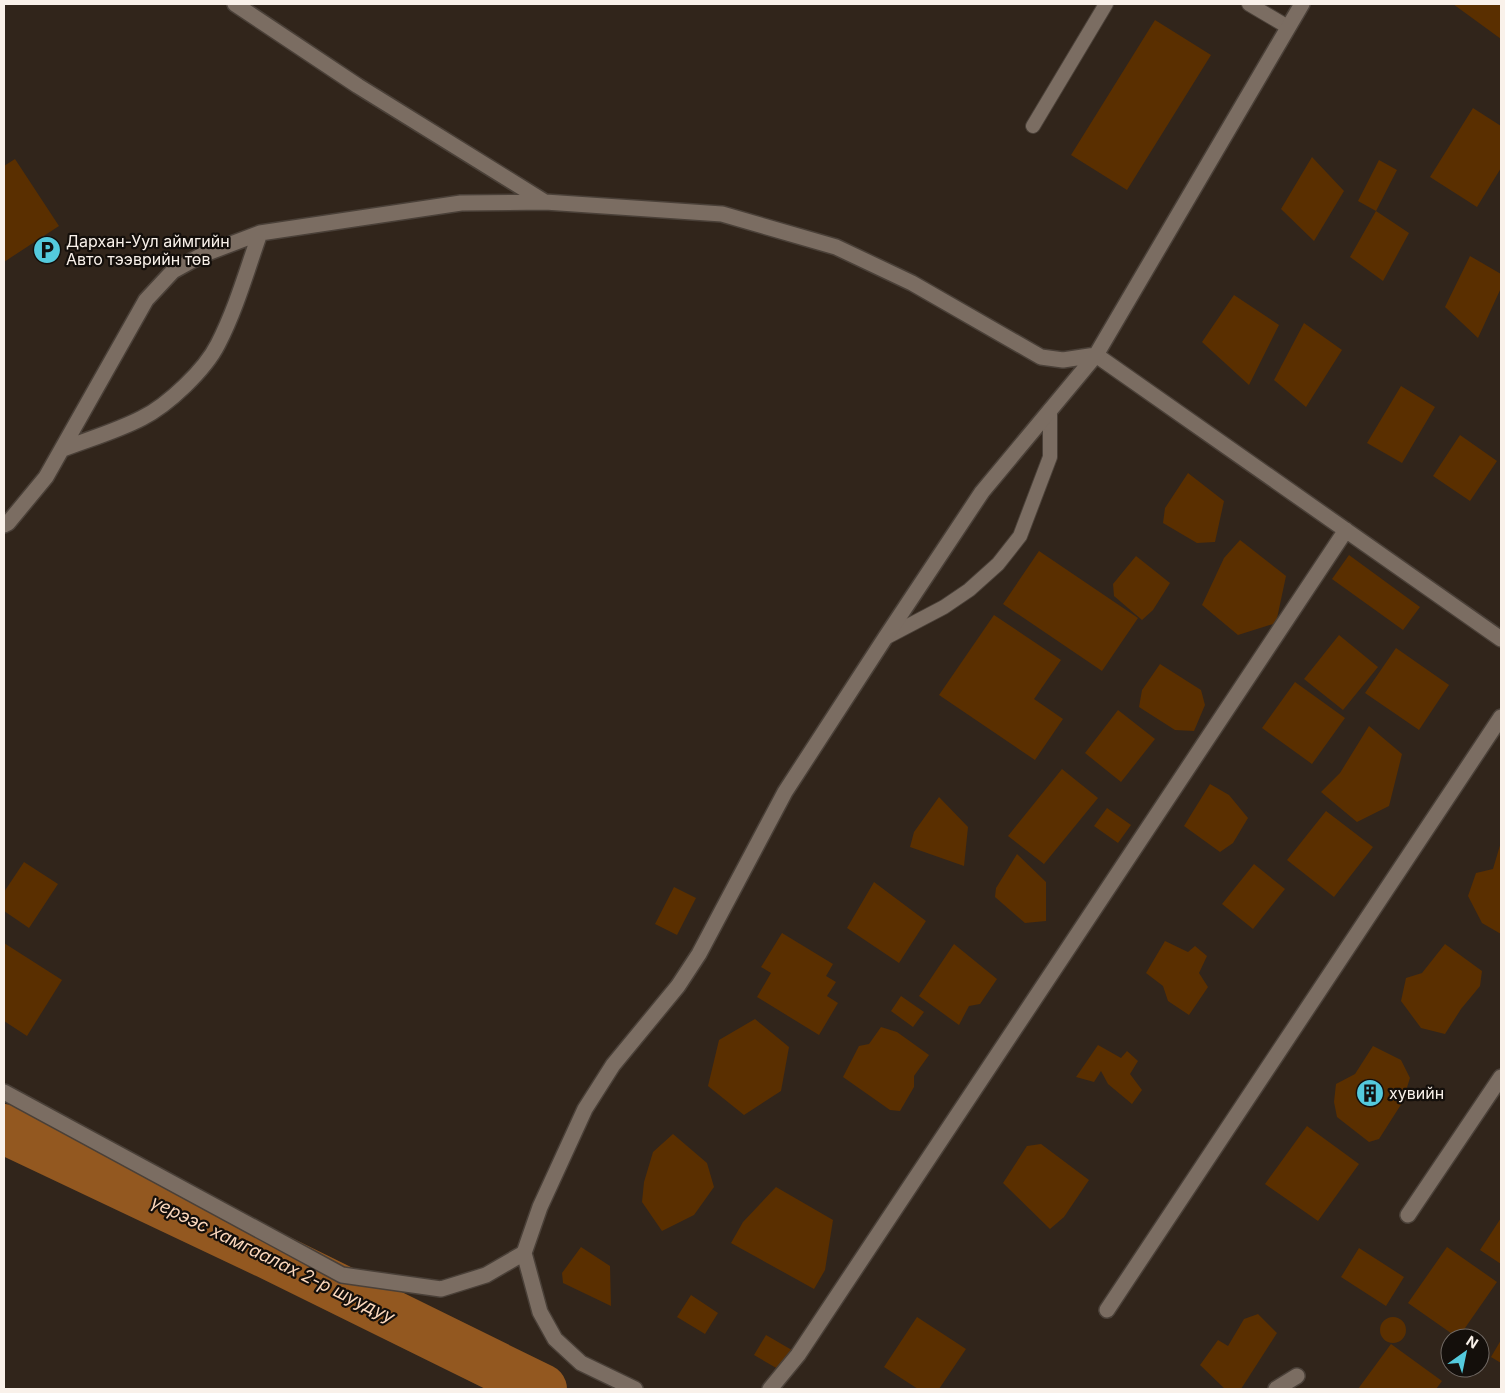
<svg xmlns="http://www.w3.org/2000/svg" width="1505" height="1393" font-family="Inter,sans-serif">
<rect width="100%" height="100%" fill="#31251b"/>
<g fill="none" stroke-linecap="round" stroke-linejoin="round">
<!-- river -->
<path stroke="#935820" stroke-width="50" d="M4,1129L268,1254L542,1389"/>
</g>
<!-- building -->
<path fill="#5a2f00" d="M1453,4H1501V39Z
M1155,20L1211,55L1127,190L1071,155Z
M1473,108L1501,126V168L1477,207L1430,177Z
M1312,157L1344,191L1314,241L1281,209Z
M15,159L59,226L4,262V166Z
M1379,160L1397,170L1376,211L1358,201Z
M1376,211L1409,233L1383,281L1350,257Z
M1470,256L1501,274V288L1478,338L1445,307Z
M1234,295L1279,325L1249,385L1202,342Z
M1304,323L1342,350L1306,407L1274,380Z
M1401,386L1435,407L1402,463L1367,443Z
M1460,435L1497,461L1470,501L1433,476Z
M1188,473L1224,501L1215,542L1197,543L1163,523L1165,508Z
M1240,540L1286,576L1276,623L1238,635L1202,605L1224,558Z
M1039,551L1138,618L1102,671L1003,604Z
M1349,555L1420,607L1403,630L1332,579Z
M1136,556L1170,583L1153,610L1142,620L1114,596L1113,584Z
M994,615L1061,660L1034,699L1063,719L1035,760L939,695Z
M1339,635L1378,667L1343,710L1304,679Z
M1396,648L1449,685L1419,730L1365,693Z
M1160,664L1201,690L1205,705L1194,731L1175,730L1139,707L1142,690Z
M1295,682L1345,718L1312,764L1262,728Z
M1118,710L1155,739L1121,782L1085,753Z
M1369,726L1402,754L1389,806L1357,822L1321,792L1340,773Z
M1062,769L1098,798L1044,864L1008,836Z
M1210,784L1229,795L1248,818L1233,843L1220,852L1184,826Z
M939,797L968,827L964,866L910,847L914,832Z
M1107,808L1131,825L1118,843L1094,826Z
M1326,811L1373,847L1334,897L1287,860Z
M1501,842V934L1482,923L1468,896L1476,873L1493,869Z
M1017,854L1046,882V921L1025,923L995,897L996,888Z
M24,862L58,884L29,928L4,911V892Z
M1254,864L1285,889L1253,929L1222,904Z
M874,882L926,921L899,963L847,928Z
M674,887L696,898L677,935L655,924Z
M782,933L833,964L826,976L836,982L827,996L838,1003L819,1035L757,997L771,973L761,967Z
M1165,941L1188,952L1195,946L1207,956L1199,973L1208,987L1189,1015L1168,1001L1163,986L1146,973Z
M4,943L62,980L27,1036L4,1021Z
M954,944L997,979L980,1004L969,1006L959,1025L919,996Z
M1445,944L1482,971L1480,986L1461,1009L1445,1034L1421,1028L1401,1001L1406,978L1422,973Z
M901,996L924,1012L913,1027L891,1011Z
M755,1019L789,1047L781,1091L744,1115L708,1086L719,1040Z
M881,1027L897,1032L929,1055L914,1076V1087L900,1111L890,1110L843,1077L859,1046L869,1044Z
M1098,1045L1121,1058L1127,1051L1138,1061L1130,1074L1142,1090L1132,1104L1108,1084L1101,1071L1094,1082L1076,1077Z
M1373,1046L1401,1060L1410,1078L1402,1103L1379,1139L1369,1142L1337,1117L1334,1102L1336,1084L1355,1074Z
M1307,1126L1359,1164L1318,1221L1265,1184Z
M673,1134L707,1163L714,1187L694,1215L662,1231L642,1202L644,1182L653,1152Z
M1041,1144L1089,1180L1064,1217L1050,1229L1003,1183L1027,1146Z
M776,1187L833,1220L825,1270L814,1289L731,1243L743,1222Z
M1501,1218V1264L1480,1250Z
M581,1247L610,1266L611,1306L563,1283L562,1273Z
M1447,1247L1497,1282L1458,1338L1408,1303Z
M1359,1248L1404,1277L1386,1306L1341,1277Z
M691,1295L718,1313L705,1334L677,1317Z
M1258,1314L1277,1333L1241,1389H1225L1200,1365L1218,1340L1228,1346L1244,1319Z
M1380 1330a13 13 0 1 1 26 0a13 13 0 1 1-26 0Z
M917,1317L966,1349L939,1389H918L884,1367Z
M766,1335L797,1353L785,1373L754,1355Z
M1501,1340V1363L1491,1357Z
M1391,1344L1442,1381L1436,1389H1358Z"/>
<g fill="none" stroke-linecap="round" stroke-linejoin="round">
<!-- lane casing -->
<g stroke="#4a4038" stroke-width="16">
<path id="lane" d="M1249,4L1288,27
M1033,126L1106,4
M885,638L944,607L969,590L998,564L1020,536L1050,457V410"/>
</g>
<!-- street casing -->
<g stroke="#4a4038" stroke-width="18">
<path id="street" d="M235,4L358,86L545,202
M1302,4L1096,355L1501,639
M63,449C89,439 117,431 142,418C168,405 205,370 218,344C236,309 247,270 260,233
M4,525L8,523L46,477L146,300L173,271L202,255L260,233L461,203L545,202L722,214L836,247L912,283L1041,357L1063,360L1096,355
M4,1092L342,1275L441,1289L486,1275L524,1253
M1408,1215L1501,1077
M1107,1310L1501,717
M635,1389L581,1363L555,1339L540,1312L524,1253L540,1207L585,1109L613,1065L678,986L699,954L785,792L885,638L982,492L1096,355
M770,1389L798,1355L1346,530
M1276,1389L1297,1376"/>
</g>
<!-- lane -->
<use href="#lane" stroke="#7b6d62" stroke-width="14"/>
<!-- street -->
<use href="#street" stroke="#7b6d62" stroke-width="15"/>
</g>
<!-- icons -->
<defs>
<g id="parking-disc" transform="scale(1.4375)"><circle r="9.5" fill="#54cadd" stroke="#140f0b"/><path d="M-3.5-5.5H1a3.5 3.5 0 0 1 0 7H-1V5.5H-3.5ZM-1-3.4V-.6H.8a1.4 1.4 0 0 0 0-2.8Z" fill="#111"/></g>
<g id="building-disc" transform="scale(1.4375)"><circle r="9.5" fill="#54cadd" stroke="#140f0b"/><path d="M-4-6H4V6H1V3H-1V6H-4ZM-2.5-4.3h1.7v1.8h-1.7ZM.8-4.3h1.7v1.8H.8ZM-2.5-1h1.7V.8h-1.7ZM.8-1h1.7V.8H.8Z" fill="#111"/></g>
</defs>
<g fill-rule="evenodd">
<use href="#parking-disc" x="47" y="250"/>
<use href="#building-disc" x="1370" y="1093"/>
</g>
<g text-anchor="middle" dominant-baseline="central" stroke-width="4.5" stroke-linejoin="round" paint-order="stroke">
<!-- poi labels -->
<g font-size="16" fill="#f9f1ea" stroke="#140f0b" text-anchor="start">
<text x="66" y="241">Дархан-Уул аймгийн<tspan x="66" dy="18">Авто тээврийн төв</tspan></text>
<text x="1389" y="1093">хувийн</text>
</g>
<!-- water labels -->
<g font-size="18" font-style="italic" fill="#fbd8bd" stroke="#140f0b">
<text transform="translate(273 1259) rotate(26)">үерээс хамгаалах 2-р шуудуу</text>
</g>
</g>
<!-- border -->
<rect width="1505" height="1393" fill="none" stroke="#f9f1ea" stroke-width="10"/>
<!-- north arrow -->
<g transform="translate(1465 1353) rotate(33)"><circle r="24" fill="#140f0b" stroke="#706964"/>
<path d="M0-4L9 19L0 12L-9 19Z" fill="#54cadd"/>
<text y="-8" font-size="14" font-weight="bold" text-anchor="middle" fill="#f9f1ea">N</text>
</g>
</svg>
